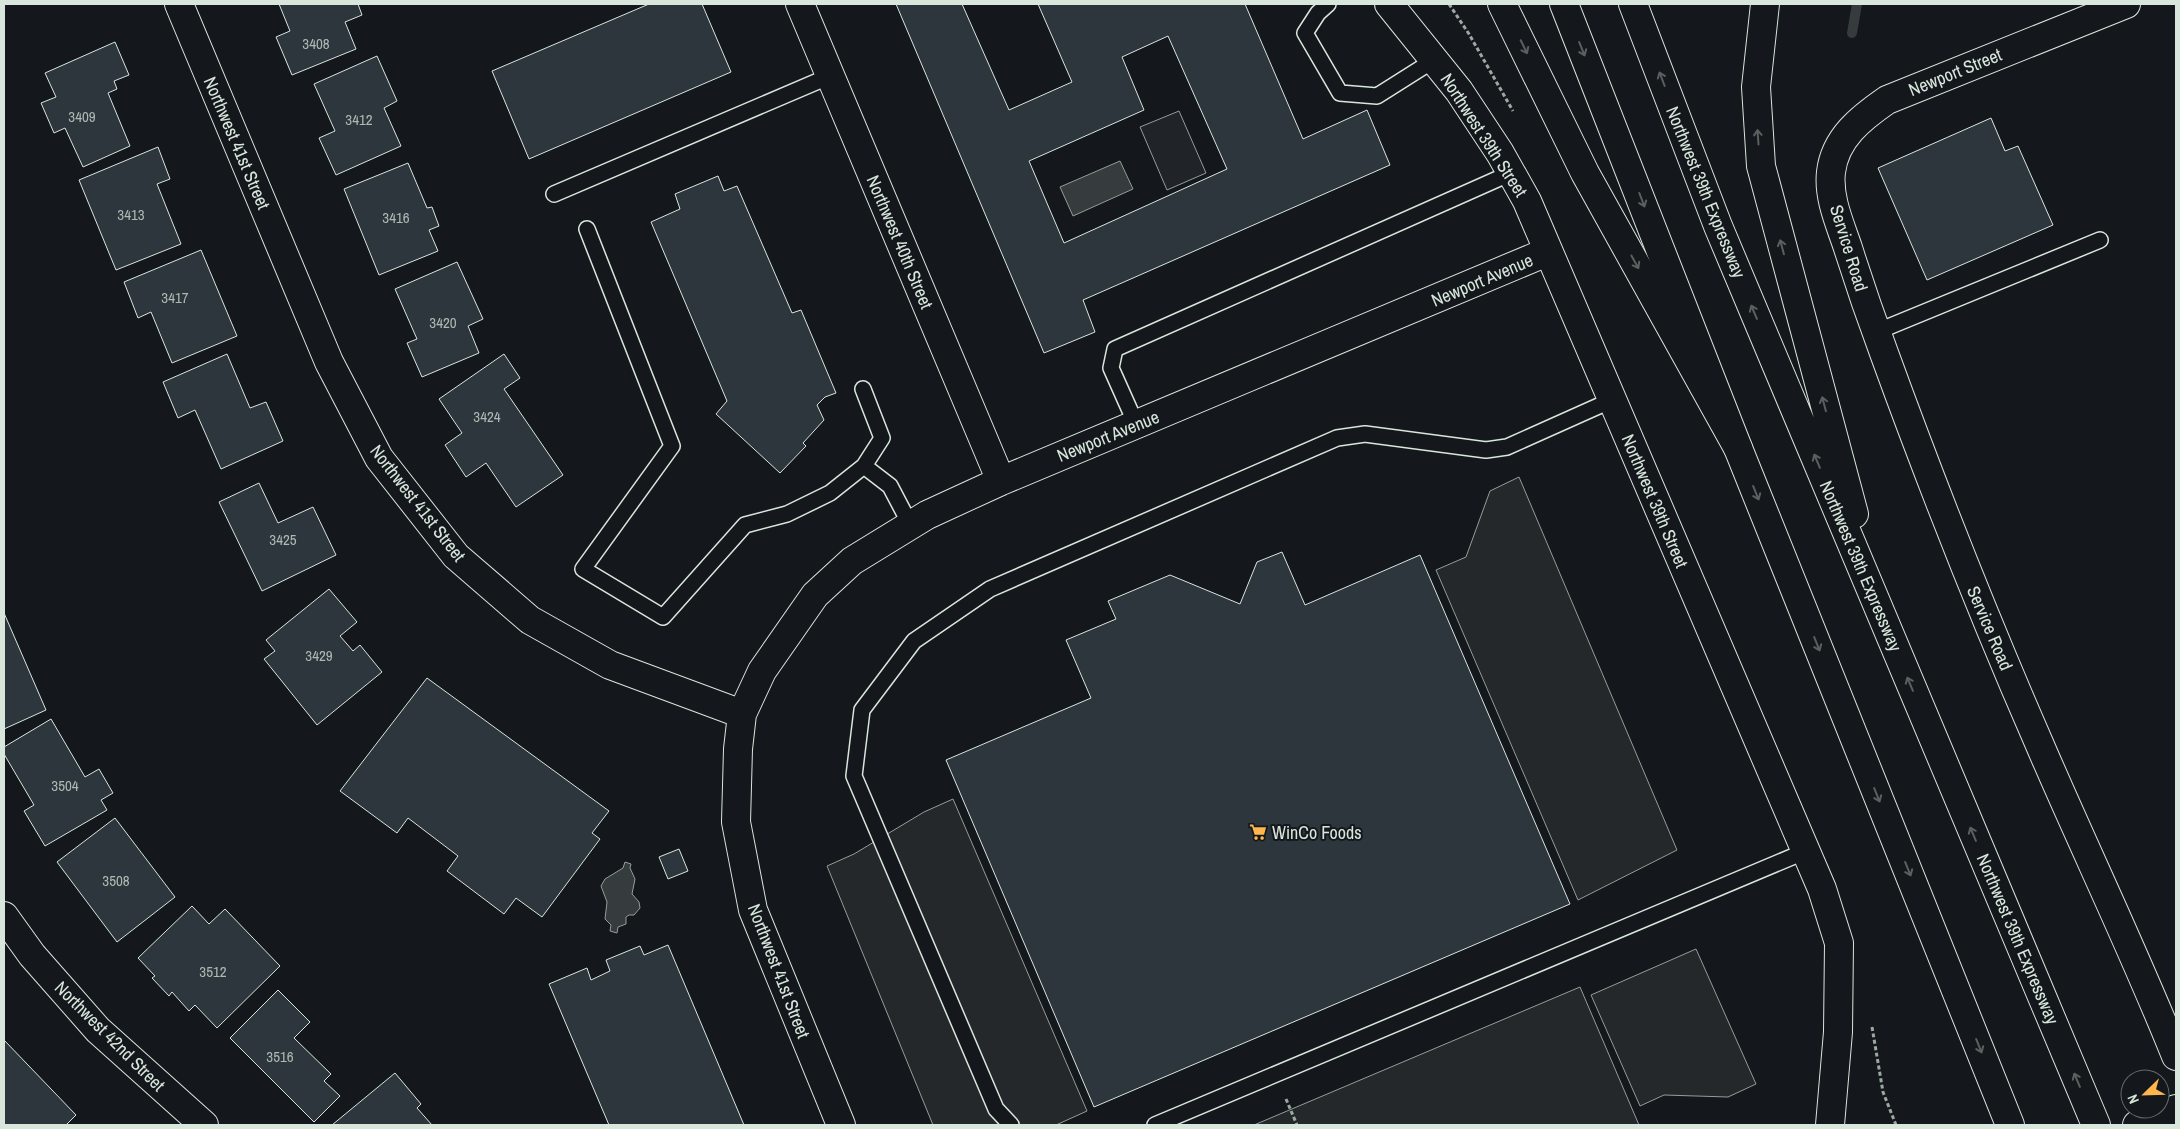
<svg xmlns="http://www.w3.org/2000/svg" width="2180" height="1129" font-family="'Archivo Narrow',sans-serif">
<rect width="100%" height="100%" fill="#14181c"/>
<!-- green -->
<path fill="#202428" stroke="#939e99" d="M1179,111L1206,173L1167,190L1140,127Z"/>
<!-- parking -->
<path fill="#24282b" stroke="#939e99" d="M1519,477L1677,850L1578,900L1436,570L1466,557L1490,491Z
M953,799L1087,1111L1056,1125H933L827,866L854,854L924,812Z
M1696,949L1756,1084L1728,1097L1664,1095L1640,1106L1591,995Z
M1580,987L1639,1125H1254Z"/>
<!-- water -->
<path fill="#363b3e" stroke="#939e99" d="M1120,161L1133,189L1073,216L1060,187Z
M625,862L631,864L630,868L635,879L632,894L639,902L640,908L634,915H629L626,917V924L618,927L617,933L610,931L611,925L605,919L607,902L601,886L605,879L623,868Z"/>
<g fill="none" stroke-linecap="round" stroke-linejoin="round">
<!-- stream -->
<path stroke="#363b3e" stroke-width="10" d="M1852,33L1857,4"/>
</g>
<!-- building -->
<path fill="#2c363c" stroke="#d8e6dc" fill-rule="evenodd" d="M279,4H358L362,15L345,22L356,49L292,75L276,37L290,31Z
M649,4H702L731,72L529,159L492,71Z
M896,4H962L1009,110L1072,82L1038,4H1245L1303,139L1367,110L1390,165L1083,300L1095,332L1044,353ZM1168,36L1227,169L1064,243L1029,161L1144,110L1122,57Z
M115,42L129,75L114,81L117,89L108,93L130,146L83,167L65,128L54,133L41,103L56,97L45,73Z
M377,56L397,101L384,108L401,146L336,175L319,138L335,131L314,84Z
M1991,118L2005,151L2018,146L2053,225L1927,280L1878,168Z
M158,147L170,179L157,184L181,244L116,270L79,180Z
M408,163L427,208L432,207L439,226L429,230L438,251L379,275L344,189Z
M718,176L724,191L737,186L792,313L801,310L836,393L825,397L817,405L824,420L803,443L806,446L780,473L716,414L727,401L651,222L680,209L675,194Z
M201,250L237,336L172,363L151,312L138,318L124,282Z
M457,262L483,319L468,326L479,353L422,377L407,343L417,339L395,289Z
M227,354L250,408L266,402L283,441L221,469L195,410L178,418L163,382Z
M504,354L520,378L504,389L563,475L516,507L486,463L466,477L445,445L462,433L439,399Z
M259,483L278,523L313,507L336,555L262,591L219,502Z
M1282,552L1305,605L1420,555L1570,904L1094,1107L946,760L1091,698L1066,640L1116,619L1108,601L1170,575L1240,604L1257,562Z
M329,589L357,622L340,636L353,651L360,645L382,672L317,725L264,659L275,651L266,640Z
M4,613L46,710L4,729Z
M427,678L609,811L592,833L600,839L542,917L516,898L504,914L447,871L458,856L408,818L397,833L340,791Z
M51,719L85,777L99,769L113,793L101,800L107,810L45,846L24,811L34,805L4,754V747Z
M115,818L175,897L117,942L57,862Z
M679,849L688,871L668,879L659,857Z
M192,906L209,924L225,909L280,966L217,1028L195,1005L189,1011L172,992L169,996L152,978L155,976L138,958Z
M668,945L744,1125H609L549,984L587,968L591,980L610,971L606,960L640,946L644,955Z
M278,990L310,1022L294,1038L331,1074L324,1081L340,1096L314,1122L230,1038Z
M4,1040L76,1115L66,1125H4Z
M395,1073L421,1104L417,1108L432,1125H332Z"/>
<g fill="none" stroke-linecap="round" stroke-linejoin="round">
<!-- service casing -->
<g stroke="#d8e6dc" stroke-width="18">
<path id="service" d="M1328,4L1318,13L1305,33L1340,93L1377,96L1434,60
M554,194L830,76
M587,229L672,446L583,569L663,617L745,525L787,514L830,493L864,466L890,486L911,526
M1876,332L2100,240
M863,389L882,438L864,466
M1136,424L1111,368L1115,349L1511,173
M1011,1125L996,1109L854,776L862,710L914,641L990,589L1337,438L1365,434L1486,450L1507,447L1612,400
M1155,1125L1806,851"/>
</g>
<!-- minor casing -->
<g stroke="#d8e6dc" stroke-width="30">
<path id="minor" d="M179,4L329,362L379,458L456,556L530,620L610,665L742,714L738,749L736,822L753,910L841,1125
M800,4L1001,481
M1389,4L1459,91L1500,153L1527,201L1822,889L1839,943L1838,1032L1830,1125
M2126,4L1887,100C1861,118 1835,138 1831,172C1828,198 1840,224 1848,248C1859,283 1871,318 1884,353C1932,485 1983,615 2039,743C2084,848 2134,951 2176,1056
M742,714L762,671L815,595L852,561L927,515L1001,481L1547,252
M4,916L32,955L98,1030L204,1125
M2137,1125L2176,1109"/>
</g>
<!-- trunk casing -->
<g stroke="#d8e6dc" stroke-width="30">
<path id="trunk" d="M1564,4L1738,448L2010,1125
M1633,4L1718,226L2096,1125
M1765,4L1756,87L1761,166L1854,514"/>
</g>
<!-- motorway casing -->
<g stroke="#d8e6dc" stroke-width="30">
<path id="motorway" d="M1502,4L1585,173L1738,448"/>
</g>
<!-- path -->
<path stroke="#9da8a2" stroke-width="3" stroke-dasharray="4 2.5" stroke-linecap="butt" d="M1449,4L1469,34L1513,111
M1872,1027L1883,1092L1896,1125
M1286,1099L1297,1125"/>
<!-- service -->
<use href="#service" stroke="#14181c" stroke-width="15"/>
<!-- minor -->
<use href="#minor" stroke="#14181c" stroke-width="28"/>
<!-- trunk -->
<use href="#trunk" stroke="#14181c" stroke-width="28"/>
<!-- motorway -->
<use href="#motorway" stroke="#14181c" stroke-width="28"/>
</g>
<!-- one-way arrows -->
<defs><path id="oneway-shaft" d="M-6 0H5M1.5-3L5.5 0L1.5 3" fill="none" stroke-width="1.6" stroke-linecap="round" stroke-linejoin="round" transform="scale(1.25)"/></defs>
<g stroke="#59605f">
<use href="#oneway-shaft" transform="translate(1524 47) rotate(64)"/>
<use href="#oneway-shaft" transform="translate(1582 49) rotate(68)"/>
<use href="#oneway-shaft" transform="translate(1662 79) rotate(-111)"/>
<use href="#oneway-shaft" transform="translate(1758 137) rotate(-94)"/>
<use href="#oneway-shaft" transform="translate(1642 200) rotate(69)"/>
<use href="#oneway-shaft" transform="translate(1782 247) rotate(-105)"/>
<use href="#oneway-shaft" transform="translate(1635 262) rotate(61)"/>
<use href="#oneway-shaft" transform="translate(1754 312) rotate(-113)"/>
<use href="#oneway-shaft" transform="translate(1824 404) rotate(-105)"/>
<use href="#oneway-shaft" transform="translate(1817 461) rotate(-113)"/>
<use href="#oneway-shaft" transform="translate(1756 493) rotate(68)"/>
<use href="#oneway-shaft" transform="translate(1817 644) rotate(68)"/>
<use href="#oneway-shaft" transform="translate(1910 684) rotate(-113)"/>
<use href="#oneway-shaft" transform="translate(1877 795) rotate(68)"/>
<use href="#oneway-shaft" transform="translate(1973 834) rotate(-113)"/>
<use href="#oneway-shaft" transform="translate(1908 869) rotate(68)"/>
<use href="#oneway-shaft" transform="translate(1979 1046) rotate(68)"/>
<use href="#oneway-shaft" transform="translate(2077 1080) rotate(-113)"/>
</g>
<!-- icons -->
<defs>
<g id="supermarket-bare" transform="scale(1.35)"><path d="M-6-5.5h2.5l.6 2H6L4.5 2H-2.5L-4.4-4H-6ZM-1.5 3.2a1.3 1.3 0 1 0 .1 0ZM3 3.2a1.3 1.3 0 1 0 .1 0Z" fill="#ffb74d" stroke="#14181c" stroke-width="2.5" paint-order="stroke"/></g>
</defs>
<g fill-rule="evenodd">
<use href="#supermarket-bare" x="1258" y="832"/>
</g>
<g text-anchor="middle" dominant-baseline="central" stroke-width="4" stroke-linejoin="round" paint-order="stroke">
<!-- number labels -->
<g font-size="15" fill="#adbab4">
<text x="316" y="43">3408</text>
<text x="82" y="116">3409</text>
<text x="359" y="119">3412</text>
<text x="131" y="214">3413</text>
<text x="396" y="217">3416</text>
<text x="175" y="297">3417</text>
<text x="443" y="322">3420</text>
<text x="487" y="416">3424</text>
<text x="283" y="539">3425</text>
<text x="319" y="655">3429</text>
<text x="65" y="785">3504</text>
<text x="116" y="880">3508</text>
<text x="213" y="971">3512</text>
<text x="280" y="1056">3516</text>
</g>
<!-- street labels -->
<g font-size="18" fill="#d8e6dc" stroke="#14181c">
<text transform="translate(1955 72) rotate(-22)">Newport Street</text>
<text transform="translate(1484 135) rotate(57)">Northwest 39th Street</text>
<text transform="translate(237 143) rotate(67)">Northwest 41st Street</text>
<text transform="translate(1706 192) rotate(68)">Northwest 39th Expressway</text>
<text transform="translate(900 242) rotate(67)">Northwest 40th Street</text>
<text transform="translate(1849 248) rotate(73)">Service Road</text>
<text transform="translate(1482 280) rotate(-23)">Newport Avenue</text>
<text transform="translate(1108 436) rotate(-22)">Newport Avenue</text>
<text transform="translate(1655 501) rotate(67)">Northwest 39th Street</text>
<text transform="translate(418 503) rotate(52)">Northwest 41st Street</text>
<text transform="translate(1861 566) rotate(67)">Northwest 39th Expressway</text>
<text transform="translate(1990 628) rotate(67)">Service Road</text>
<text transform="translate(2018 939) rotate(67)">Northwest 39th Expressway</text>
<text transform="translate(779 971) rotate(69)">Northwest 41st Street</text>
<text transform="translate(110 1036) rotate(45)">Northwest 42nd Street</text>
</g>
<!-- poi labels -->
<g font-size="18" fill="#d8e6dc" stroke="#14181c" text-anchor="start">
<text x="1272" y="832">WinCo Foods</text>
</g>
</g>
<!-- border -->
<rect width="2180" height="1129" fill="none" stroke="#d8e6dc" stroke-width="10"/>
<!-- north arrow -->
<g transform="translate(2145 1094) rotate(247)"><circle r="24" fill="#14181c" stroke="#626a69"/>
<path d="M0-4L9 19L0 12L-9 19Z" fill="#ffb74d"/>
<text y="-8" font-size="14" font-weight="bold" text-anchor="middle" fill="#d8e6dc">N</text>
</g>
</svg>
